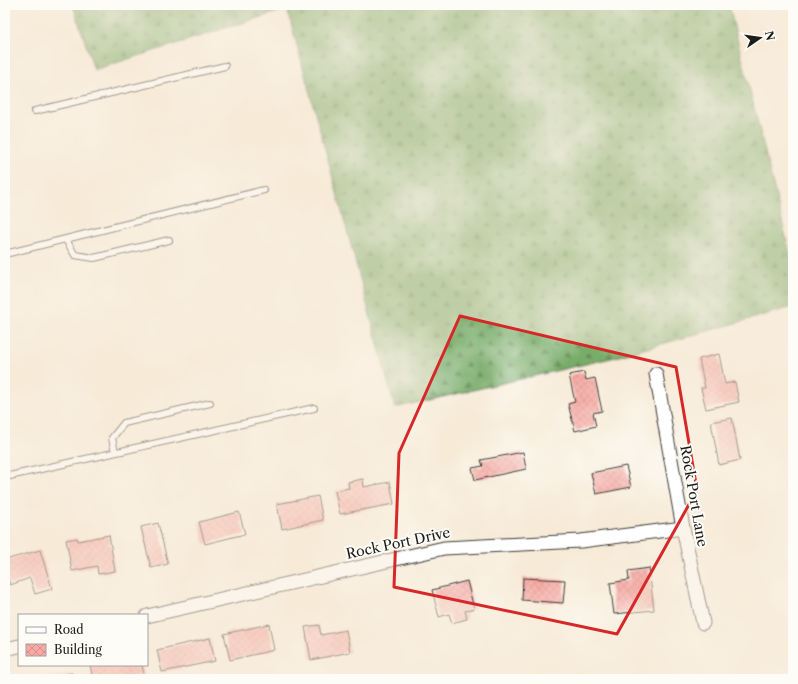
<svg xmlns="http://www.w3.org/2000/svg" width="798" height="684" font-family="'Libre Caslon Text',serif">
<defs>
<pattern id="forest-firs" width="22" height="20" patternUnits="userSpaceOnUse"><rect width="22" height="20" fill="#78ac69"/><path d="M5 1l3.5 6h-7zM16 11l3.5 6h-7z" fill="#628b56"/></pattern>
<pattern id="building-cross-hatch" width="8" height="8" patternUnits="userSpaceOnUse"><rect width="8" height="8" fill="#f8a9a3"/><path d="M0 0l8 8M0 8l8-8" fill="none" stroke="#d4918c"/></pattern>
</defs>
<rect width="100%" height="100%" fill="#fdfcf7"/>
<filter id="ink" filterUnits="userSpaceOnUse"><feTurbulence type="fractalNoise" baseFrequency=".025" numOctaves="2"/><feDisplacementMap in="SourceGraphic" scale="8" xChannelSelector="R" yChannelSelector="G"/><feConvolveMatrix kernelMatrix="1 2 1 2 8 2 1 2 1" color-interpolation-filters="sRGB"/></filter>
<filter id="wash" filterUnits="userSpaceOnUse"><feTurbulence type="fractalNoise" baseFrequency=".012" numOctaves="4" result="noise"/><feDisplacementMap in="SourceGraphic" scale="16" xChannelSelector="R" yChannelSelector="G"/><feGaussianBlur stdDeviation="0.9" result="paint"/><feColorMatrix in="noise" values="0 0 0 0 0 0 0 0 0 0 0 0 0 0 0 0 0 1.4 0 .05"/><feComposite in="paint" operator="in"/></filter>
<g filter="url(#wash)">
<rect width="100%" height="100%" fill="#f7ebd8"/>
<!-- forest -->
<path fill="url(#forest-firs)" stroke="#4a6442" d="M73,5H729L793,265V307L616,357L395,408L287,9L94,70Z"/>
<g id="blocks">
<!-- building -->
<path fill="url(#building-cross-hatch)" d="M719,354L725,384L735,382L739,402L706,409L701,388H705L699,359Z
M584,372L586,380L595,378L602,411L593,413L596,426L575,431L568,404L575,402L569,375Z
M732,418L740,460L719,465L711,422Z
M523,452L526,469L475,480L472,468L483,466L481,460Z
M626,466L631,487L596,494L591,473Z
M363,479L364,487L390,482L394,504L340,514L335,491L349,488L348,482Z
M318,496L323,520L282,529L277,504Z
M239,512L245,534L205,544L199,522Z
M158,523L168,564L151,568L141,527Z
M109,535L115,571L98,574L97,566L72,571L66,540L77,538L78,541Z
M40,550L52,589L35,594L30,578L10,585L5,569V560Z
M649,568L654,610L614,614L610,583L629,580L628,571Z
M523,578L565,580L563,603L522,600Z
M467,581L474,609L465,611L467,619L452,623L449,614L439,617L432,590Z
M269,624L274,650L230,660L224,634Z
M319,625L321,635L346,630L350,652L311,660L305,627Z
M210,638L215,661L162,672L157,650Z
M90,665H142L144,675L127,679H93Z
M72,673L74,679H47V678Z"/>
</g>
</g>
<g filter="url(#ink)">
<use href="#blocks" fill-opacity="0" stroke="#3d3b38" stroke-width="1"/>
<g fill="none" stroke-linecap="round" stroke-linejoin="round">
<!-- service casing -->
<g stroke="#3d3b38" stroke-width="8">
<path id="service" d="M35,111L225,66
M66,240L75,255L94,258L169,240
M5,254L264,190
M115,452L112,438L124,423L210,403
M5,477L314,408"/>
</g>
<!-- minor casing -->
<g stroke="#3d3b38" stroke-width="15">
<path id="minor" d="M656,374L683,528L703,623
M147,616L444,548L581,541L683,528
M5,649L19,646"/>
</g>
<!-- service -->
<use href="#service" stroke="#fff" stroke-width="6"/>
<!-- minor -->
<use href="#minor" stroke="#fff" stroke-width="13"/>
</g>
</g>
<!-- marked area -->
<path d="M0 0H798V684H0ZM460,316L676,367L697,490L617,634L394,587L399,453Z" fill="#f7ebd8" fill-opacity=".55" fill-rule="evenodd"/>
<path fill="none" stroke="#d62828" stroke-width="3" stroke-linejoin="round" d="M460,316L676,367L697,490L617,634L394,587L399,453Z"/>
<g text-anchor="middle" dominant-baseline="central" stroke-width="4" stroke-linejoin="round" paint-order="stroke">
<!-- street labels -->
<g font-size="14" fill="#1c1c1c" stroke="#fdfcf7">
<text transform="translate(694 496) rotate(80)">Rock Port Lane</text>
<text transform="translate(398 543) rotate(-12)">Rock Port Drive</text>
</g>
</g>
<!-- margin -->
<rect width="798" height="684" fill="none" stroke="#fdfcf7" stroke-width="20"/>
<!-- legend -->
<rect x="18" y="614" width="130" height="52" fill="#fdfcf7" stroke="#a3a29f"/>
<rect x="26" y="627" width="20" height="6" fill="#ffffff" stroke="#a3a29f"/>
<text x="54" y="634" font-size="12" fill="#1c1c1c">Road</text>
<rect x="26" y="644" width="20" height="12" fill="url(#building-cross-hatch)" stroke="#a3a29f"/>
<text x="54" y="654" font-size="12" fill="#1c1c1c">Building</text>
<!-- north arrow -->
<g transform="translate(760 38) rotate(77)" stroke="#fdfcf7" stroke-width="3" paint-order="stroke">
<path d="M0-3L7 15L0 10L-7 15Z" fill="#1c1c1c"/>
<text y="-6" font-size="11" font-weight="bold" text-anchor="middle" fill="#1c1c1c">N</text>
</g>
</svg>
